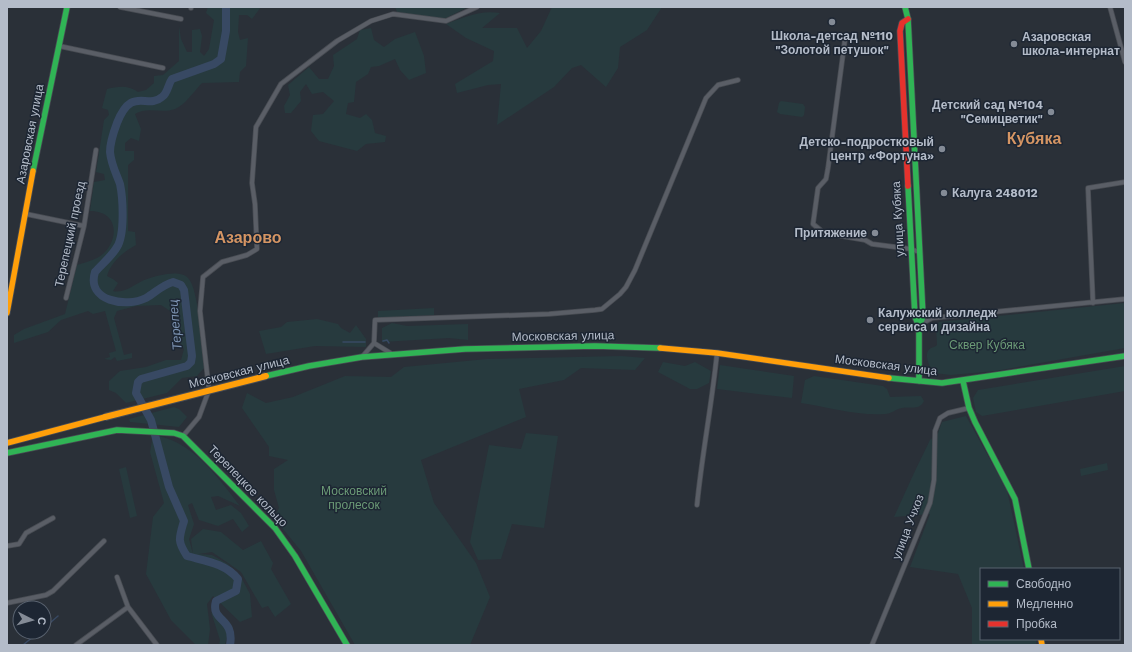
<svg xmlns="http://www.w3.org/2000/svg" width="1132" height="652" font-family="'Work Sans',sans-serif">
<rect width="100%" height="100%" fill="#2a3038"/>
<!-- green -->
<path fill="#273a3e" d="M208,7H261L252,19L247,15H239L238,32L240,40L248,38L246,66L240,72L239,82L202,83C194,91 185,105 175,109C162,114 147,106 135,114L141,129L139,141L131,138L125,143V151H134V160L128,165V231L135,232L136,245C123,252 111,262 107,276L113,279L118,283L113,291C126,294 135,283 147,279C157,276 179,269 188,278C199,288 202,351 204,368L197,376L182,378L167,393L126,403L116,393L109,390V381L120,371L146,367L166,360H181L184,349L177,338L173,313L161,305L136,306L117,311L114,318L124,355L132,353V358L117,361L115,357L111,360L104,359L110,357L109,353L116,351L105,311L93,314L88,311L61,320L48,332L14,343V335L24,329L65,314L77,265C83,263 91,261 97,258C119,246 122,211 90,211L94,182L105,180L104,174L96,172L104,120L109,115L108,110L102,108L107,89C119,86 128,85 138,92L146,90L154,83V76L163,75L179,61V26L181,39L187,52H192V30L200,29L202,36L200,52L204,56L209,49L214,20L206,13Z
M395,7H468L444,19L397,12Z
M552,7H662L647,30L620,47L618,68L606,87L581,65L572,68L554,87L497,125L501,84L488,85L457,93L455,84L493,61L494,51L466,38L446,24C465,17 480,10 500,13L482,28H517L527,48L541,31Z
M371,28L374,40L384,47L395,39L415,32L424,56L426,73L409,80L400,70L395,59L379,66L371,67L368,74L356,82L354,102L348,103L346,114L360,118L366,114L372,120L375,133L386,136L385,142L366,144L357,151L319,141L311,131L313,115L323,114L334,101L323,92L312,94L306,84L300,92L301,101L291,113H285L284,106L290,95L288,85L309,67L319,79H328L334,66L333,55L357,39L360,30Z
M781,101L803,104L805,107L804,115L802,117L780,114L777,112L779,103Z
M1125,303V348L995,371L951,375L934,373C930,368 922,353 931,348C933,347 935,347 937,345L936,326L939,322Z
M434,308V315L378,318V311Z
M317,319L338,324L341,328L350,333L356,325L366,339V347L315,346L266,354L259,331L281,327L287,322Z
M392,323L407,326L468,324V340L449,338L382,342V328Z
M621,356L645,358L635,370L581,368L564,380L519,389L526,417L421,460L434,503L476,563L490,597L470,645H355L301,551L274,518L279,508L274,490V469L288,460L269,456V447L242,408L247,393L266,403L293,397L345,376L391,377L404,367L487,359Z
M663,362L685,366L695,362L711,371L709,383L697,389H690L658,372Z
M720,365L794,376L792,398L717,389Z
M1125,366V391L982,416L976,412L973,398L978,390Z
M814,376L883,386L887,389L890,397L921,396L924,401C919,411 911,406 902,408C896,409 891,414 885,414C858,416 828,407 801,403L805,380Z
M174,407L179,409L187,417L179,427L130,422L129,419Z
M966,416L1007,490L1024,569H981V639H1036V645H972V608L958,574L910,567L930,514L894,517L914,473L930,440L938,433L942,422Z
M526,433L558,436L544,528L512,524L501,559L478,560L470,542L489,445L521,449Z
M153,435C193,441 216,475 240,506L218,496L211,497L216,510L231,505L241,513L249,526L242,532L233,519L218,526L199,520L192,503L188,505L194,524L189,539L193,554L191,539L203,529L221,532L243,550L261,541L273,563L271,569L291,604L275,617L268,606L262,608L241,572L212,552L199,554L212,555L228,564L242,579L250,594L252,617L240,622L213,596L207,604L210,629L208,645H196L171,620L146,574L153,517L164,503L150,452Z
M1107,463L1108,470L1081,476L1080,469Z
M126,467L137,516L130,518L119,469Z
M211,612L228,632L225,645H219L220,640Z"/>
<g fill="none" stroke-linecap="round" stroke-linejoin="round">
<!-- stream -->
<path stroke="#384963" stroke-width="1.5" d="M383,341L387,340L389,343
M343,342H365
M44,628L58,616
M23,645L39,632"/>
<!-- river -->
<path stroke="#384963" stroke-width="8" d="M226,7V31L221,59L214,64L172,79C168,84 168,93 162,97C147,110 132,85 117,123C114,131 110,143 110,152C111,164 116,173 120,184C123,198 125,235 117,247C112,256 102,264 95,272C86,301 126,308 146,298C155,293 162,285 173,282L181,285L184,290L192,356L191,362L187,366L141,379L138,382L136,393L151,420L169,487L184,521C179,538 177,541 187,556C205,561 225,563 238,579L236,591L216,601C210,622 235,617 230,645"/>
<!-- street casing -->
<g stroke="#484c53" stroke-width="5.5">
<path id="street" d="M120,7L181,19
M1110,7L1125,62
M191,8V7
M845,39L828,168L826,179L818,188L813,224L824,233L865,240L872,244L911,249L919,252
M59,46L163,68
M26,214L84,226
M66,298L84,226L96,150
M1093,303L1088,188L1125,182
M919,325L932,318L1125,299
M392,354L374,343L375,320L549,314L595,310L602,309L620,294L626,287L635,270L706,98L718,85L738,80
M362,357L374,343
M183,436L199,417L209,390L200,311L203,277L222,262L247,255L257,249L255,204L252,183L256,127L281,84L337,41L371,21L393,14L446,21L477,7
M697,505C702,454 712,404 717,353
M7,546L19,544L26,533L53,518
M117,577L128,607L157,645
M7,603L46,595L53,591L104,541
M76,645L128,607
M872,645L930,503L934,480L935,431L940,418L948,413L969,408"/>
</g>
<!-- fast casing -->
<g stroke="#484c53" stroke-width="7">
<path id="fast" d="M905,7L908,19L923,317L919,326
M33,171L67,7
M908,186L915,317L919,326V381
M266,376L309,366L362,357L465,349L595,346L660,348
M889,378L942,383L1125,356
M963,381L969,408L975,422L1015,499L1029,569
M7,453L117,430L174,433L183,436L275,528L295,556L347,645"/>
</g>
<!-- slow casing -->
<g stroke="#484c53" stroke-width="7">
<path id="slow" d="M7,313L33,171
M660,348L717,353L889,378
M7,443L105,417
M1041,639L1042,645"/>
</g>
<!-- jam casing -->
<g stroke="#484c53" stroke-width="7">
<path id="jam" d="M908,19L902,23L900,31L908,186"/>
</g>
<!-- street -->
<use href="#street" stroke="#5a5e66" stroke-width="4"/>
<!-- fast -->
<use href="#fast" stroke="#30b455" stroke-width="5.5"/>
<!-- slow -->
<use href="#slow" stroke="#ff9f0a" stroke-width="5.5"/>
<!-- jam -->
<use href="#jam" stroke="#e5322d" stroke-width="5.5"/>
<!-- slow-bridge casing -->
<g stroke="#484c55" stroke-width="8" stroke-linecap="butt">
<path id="slow-bridge" d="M105,417L266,376"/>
</g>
<!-- slow-bridge -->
<use href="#slow-bridge" stroke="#ff9f0a" stroke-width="6"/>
</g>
<!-- markers -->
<g fill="#848b96" stroke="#1d2633" stroke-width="1.5">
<circle cx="832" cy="22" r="4"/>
<circle cx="1014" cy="44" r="4"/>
<circle cx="1051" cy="112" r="4"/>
<circle cx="942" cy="149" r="4"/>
<circle cx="944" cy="193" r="4"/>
<circle cx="875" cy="233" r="4"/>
<circle cx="870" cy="320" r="4"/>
</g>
<g text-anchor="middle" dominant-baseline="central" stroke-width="3" stroke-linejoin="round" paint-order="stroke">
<!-- poi labels -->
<g font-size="12" font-weight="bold" fill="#b4bcc9" stroke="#1d2633" text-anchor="start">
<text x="832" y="36" text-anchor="middle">Школа-детсад №110<tspan x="832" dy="14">"Золотой петушок"</tspan></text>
<text x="1022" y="37">Азаровская<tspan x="1022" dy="14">школа-интернат</tspan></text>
<text x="1043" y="105" text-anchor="end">Детский сад №104<tspan x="1043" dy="14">"Семицветик"</tspan></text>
<text x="934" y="142" text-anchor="end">Детско-подростковый<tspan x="934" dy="14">центр «Фортуна»</tspan></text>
<text x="952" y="193">Калуга 248012</text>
<text x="867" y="233" text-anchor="end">Притяжение</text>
<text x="878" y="313">Калужский колледж<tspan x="878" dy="14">сервиса и дизайна</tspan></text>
</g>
<!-- street labels -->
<g font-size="12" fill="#b4bcc9" stroke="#1d2633">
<text transform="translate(30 134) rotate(-79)">Азаровская улица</text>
<text transform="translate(898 219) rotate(-93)">улица Кубяка</text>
<text transform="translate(70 234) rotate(-78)">Терепецкий проезд</text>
<text transform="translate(563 336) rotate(-1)">Московская улица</text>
<text transform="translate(886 365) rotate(7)">Московская улица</text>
<text transform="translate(239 372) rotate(-14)">Московская улица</text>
<text transform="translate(248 486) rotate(46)">Терепецкое кольцо</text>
<text transform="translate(908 527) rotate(-69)">улица Учхоз</text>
</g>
<!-- park labels -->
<g font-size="12" fill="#6b9a76" stroke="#1d2633">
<text x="987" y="345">Сквер Кубяка</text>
<text x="354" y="491">Московский<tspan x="354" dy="14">пролесок</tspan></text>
</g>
<!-- water labels -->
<g font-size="13" font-style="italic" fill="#7c92b1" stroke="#1d2633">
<text transform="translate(175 325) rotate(-95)">Терепец</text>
</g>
<!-- district labels -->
<g font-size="16" font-weight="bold" fill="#d59563" stroke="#1d2633">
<text x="1034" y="138">Кубяка</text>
<text x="248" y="237">Азарово</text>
</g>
</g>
<!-- border -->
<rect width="1132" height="652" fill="none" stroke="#b4bcc9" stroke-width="16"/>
<!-- legend -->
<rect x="980" y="568" width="140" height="72" fill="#1d2633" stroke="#59626f"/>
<rect x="988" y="581" width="20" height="6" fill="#30b455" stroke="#59626f"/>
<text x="1016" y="588" font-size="12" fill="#b4bcc9">Свободно</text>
<rect x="988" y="601" width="20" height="6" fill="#ff9f0a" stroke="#59626f"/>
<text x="1016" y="608" font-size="12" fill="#b4bcc9">Медленно</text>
<rect x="988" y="621" width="20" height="6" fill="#e5322d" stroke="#59626f"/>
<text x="1016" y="628" font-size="12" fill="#b4bcc9">Пробка</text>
<!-- north arrow -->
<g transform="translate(32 620) rotate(96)"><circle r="19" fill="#1d2633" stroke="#59626f"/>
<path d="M0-3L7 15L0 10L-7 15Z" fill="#848b96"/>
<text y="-6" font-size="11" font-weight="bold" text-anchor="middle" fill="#b4bcc9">С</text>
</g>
</svg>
